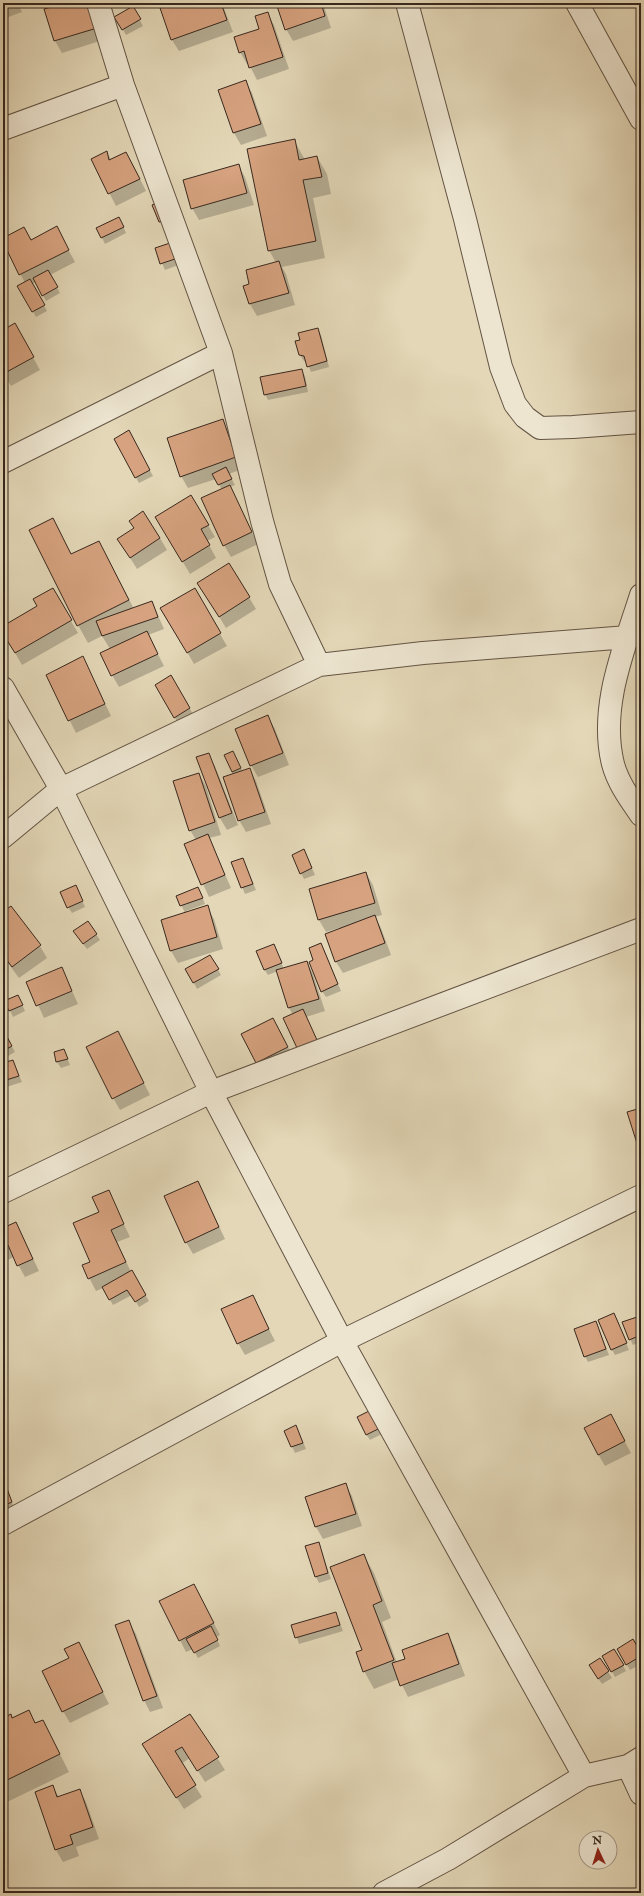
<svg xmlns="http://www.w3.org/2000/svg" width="644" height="1896" font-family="'IM FELL English',serif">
<rect width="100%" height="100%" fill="#e3d7b7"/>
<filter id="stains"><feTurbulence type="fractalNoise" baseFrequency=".005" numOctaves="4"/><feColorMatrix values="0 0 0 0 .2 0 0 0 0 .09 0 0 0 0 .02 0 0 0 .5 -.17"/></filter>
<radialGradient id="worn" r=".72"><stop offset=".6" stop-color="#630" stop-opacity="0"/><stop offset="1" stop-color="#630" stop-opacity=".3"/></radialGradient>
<!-- shadow -->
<path fill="#0003" d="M3,3H18L22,12L3,19Z
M50,3L93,8L103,40L62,53L55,41L45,10L52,8Z
M167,3H222L233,32L179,51L172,40Z
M279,3H323L331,28L293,41L286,29Z
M133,8L143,26L126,35L116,17Z
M267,13L274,25L289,69L257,80L249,64H247L240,52L260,29Z
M245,81L252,93L267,136L241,145L234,133L219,90Z
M294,140L305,160L317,157L327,174L331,194L313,198L325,258L282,267L286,274L295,305L257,316L250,304L251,285L276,263L269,250Z
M107,152L111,160L133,165L146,191L116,206L92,159Z
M238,165L245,177L254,205L199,220L192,208Z
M122,224L126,233L105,244L97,228Z
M3,239L63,240L75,262L50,275L60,293L46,301L36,282L32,284L47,311L36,317L19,286L25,283Z
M156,249L184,263L165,270Z
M15,325L40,370L11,386L3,373V331Z
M318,329L321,335L329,367L311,372L307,362L304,361L300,355L301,341Z
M301,370L305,376L308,392L268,400L265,394Z
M222,420L229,432L242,469L229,474L235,485L230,487L258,544L231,557L224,545L222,490L216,479L188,488L181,476Z
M129,432L153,476L139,483L115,439Z
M191,497L215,537L207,541L216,558L190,574L156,517Z
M62,537L72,555L99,542L134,609L152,602L164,629L148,635L164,666L119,687L112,675L110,649L102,636L88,643L78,625Z
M160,538L167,550L137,569L119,540Z
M229,564L256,609L226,628L206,595Z
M52,589L78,633L22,665L3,632V627L6,625L5,624L3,625V613L9,624L38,607Z
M194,589L227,646L194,664L162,608Z
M83,658L111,716L76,733L47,675Z
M171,677L193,714L178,723L156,685Z
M268,717L275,729L289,765L258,777L251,765Z
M233,752L243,772L249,769L256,781L271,824L246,832L239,820L232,772Z
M208,754L215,766L238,825L227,830L220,818Z
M199,774L206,786L221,835L209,838L231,888L209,897L185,845L196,840L190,830Z
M307,857L315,875L304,879L301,873Z
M243,859L256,890L245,894L232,863Z
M366,873L373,885L382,915L375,917L381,928L391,955L343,973L336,962L326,934L339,929V928L326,932L319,920Z
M79,893L85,907L72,913L68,907Z
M201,894L205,904L186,911V913L207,907L214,919L223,949L178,963L171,951L162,920L185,913L177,896Z
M3,913L40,946L47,958L19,978L3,956Z
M88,922L100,940L87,949L78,937Z
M274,945L284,969L307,962L313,974L325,1011L306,1017L319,1046L301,1054L293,1015L289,1008L278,971L268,975L264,969Z
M324,950L341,991L326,997L322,991L315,960Z
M210,956L221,975L197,989L187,969Z
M62,969L78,1004L44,1018L28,983Z
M6,1002H21L25,1011L13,1017Z
M280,1031L294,1059L263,1075L257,1063Z
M5,1034L15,1052L3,1059V1035Z
M124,1044L150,1095L120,1110L113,1098Z
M64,1050L70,1065L61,1068L57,1062Z
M13,1061L22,1082L3,1088V1064Z
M198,1182L225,1239L193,1254L186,1242Z
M108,1191L130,1237L117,1242L131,1272L149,1301L139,1307L132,1295L113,1305L103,1288L96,1291L83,1266L91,1263L100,1212Z
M16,1223L39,1271L25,1277L14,1257L3,1262V1229Z
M252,1296L275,1341L245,1355L238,1343Z
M617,1320L629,1350L615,1355L612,1350Z
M596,1322L609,1355L588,1362L585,1356Z
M639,1324L641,1342L633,1345L630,1339Z
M370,1411L382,1434L370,1440L366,1434Z
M617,1427L631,1453L605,1466L598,1454Z
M285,1431L299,1432L306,1449L295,1453Z
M345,1484L352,1496L362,1526L323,1539L316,1527L306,1497Z
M5,1487L15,1509L3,1513V1488Z
M319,1543L331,1579L319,1583L316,1577L307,1546Z
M364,1556L374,1573L391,1618L382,1622L397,1663L406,1660L447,1634L454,1646L465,1676L408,1697L399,1679L374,1689L364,1671Z
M194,1585L220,1635L216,1637L220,1646L198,1658L193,1649L186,1652L180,1640Z
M336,1613L343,1631L299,1644L293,1626Z
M129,1622L136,1634L163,1708L150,1712L144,1700Z
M78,1643L109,1704L70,1723L63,1711L71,1658Z
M618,1649L641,1655V1664L630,1670Z
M614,1650L626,1671L615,1677L603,1656Z
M600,1659L612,1678L602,1684L593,1671Z
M28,1711L36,1724L43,1721L69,1772L5,1803L3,1800V1719L11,1715L13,1719Z
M190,1715L225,1770L205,1782L190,1758L181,1764L202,1797L184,1809L150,1756Z
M53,1787L59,1797L79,1790L86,1802L99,1839L76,1847L79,1856L63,1862L56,1850L37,1792Z"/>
<!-- building -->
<path fill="#d6a27f" stroke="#38281e" d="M49,3H89L97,28L54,41L44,9L51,7Z
M164,3H221L227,20L171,40L159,5Z
M276,3H321L325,16L285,30Z
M133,6L141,19L122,30L114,17Z
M268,12L283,57L249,68L244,51L239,53L234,37L259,29L255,16Z
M246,80L261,124L233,133L218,90Z
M295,139L299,160L317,156L322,177L303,180L316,241L268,251L247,149Z
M107,151L109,160L126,152L140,179L108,194L91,159Z
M239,164L247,193L191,209L183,180Z
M162,201L170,221L159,222L152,205Z
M119,217L124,227L101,238L96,228Z
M57,226L69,250L19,275L3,242V238L24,227L31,240Z
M176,241L181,257L160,264L155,248Z
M279,261L289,293L249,304L243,286L249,284L246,270Z
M48,270L58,287L42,296L33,278Z
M30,279L45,305L32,312L17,286Z
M15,323L34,357L3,374V330Z
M318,328L327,361L307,367L304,356L299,355L295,341L300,340L298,333Z
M302,369L306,386L264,395L260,377Z
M223,419L236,457L180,477L167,438Z
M129,430L150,470L135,478L114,439Z
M226,467L232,479L218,485L212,474Z
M230,485L252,532L223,546L201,498Z
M191,495L209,525L201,529L210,545L182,562L155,517Z
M143,511L160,538L130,558L117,539L134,528L129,521Z
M53,518L71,554L99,541L129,600L77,626L29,530Z
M229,563L250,597L219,617L197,583Z
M53,588L72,620L15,653L3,634V626L37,606L33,599Z
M195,588L221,633L187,653L160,608Z
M152,601L158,617L102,636L96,621Z
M147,631L158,654L111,676L100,653Z
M83,656L105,704L68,721L46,675Z
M171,675L190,708L174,718L155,685Z
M268,715L283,753L250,766L235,729Z
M233,751L241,768L232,772L224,755Z
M209,753L232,813L219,818L196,757Z
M250,768L265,812L238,821L223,777Z
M199,773L215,822L189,831L173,781Z
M208,834L225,875L201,885L184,844Z
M304,849L312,868L300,874L292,855Z
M243,858L253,884L241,888L231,862Z
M366,872L375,903L318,920L309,889Z
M76,885L83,901L67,908L60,892Z
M198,887L203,898L180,906L176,896Z
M208,905L217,937L170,951L161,920Z
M11,906L41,945L12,967L3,955V912Z
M375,915L385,943L335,962L325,934Z
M88,921L97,934L83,944L73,931Z
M321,943L338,984L321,992L309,962L313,960L309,948Z
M274,944L282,963L264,970L256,951Z
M210,955L219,969L193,983L185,969Z
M307,961L319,999L288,1008L276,970Z
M62,967L72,991L36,1006L26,982Z
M18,995L23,1005L9,1011L4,1001Z
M303,1009L317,1040L297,1048L283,1018Z
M273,1018L288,1047L256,1063L241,1034Z
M118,1031L144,1083L112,1099L86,1047Z
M5,1033L12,1046L3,1051V1034Z
M64,1049L68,1059L56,1062L54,1052Z
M13,1060L19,1076L3,1081V1063Z
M641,1108V1156L627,1112Z
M198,1181L219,1227L185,1243L164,1196Z
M109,1190L124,1224L111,1230L126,1262L88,1279L82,1265L90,1262L73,1223L99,1212L92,1197Z
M16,1222L33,1259L17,1266L8,1245L3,1247V1228Z
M132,1270L146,1295L135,1302L127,1290L109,1300L102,1287Z
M253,1295L269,1329L237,1344L221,1309Z
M614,1313L627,1343L611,1350L598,1320Z
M637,1317L641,1328V1335L629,1340L622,1322Z
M596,1321L606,1349L584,1357L574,1329Z
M371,1410L380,1428L366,1435L357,1417Z
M611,1414L625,1441L598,1455L584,1428Z
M296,1425L303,1443L291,1447L284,1431Z
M346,1483L356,1514L315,1527L305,1497Z
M6,1486L12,1502L3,1506V1487Z
M319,1542L328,1573L315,1577L305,1546Z
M364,1554L382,1601L373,1605L394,1660L363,1672L356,1652L362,1650L330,1567Z
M194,1584L214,1623L179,1641L159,1601Z
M336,1612L340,1625L295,1638L291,1625Z
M129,1620L157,1696L143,1701L115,1625Z
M211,1626L218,1640L194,1653L186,1639Z
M448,1633L459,1664L400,1686L392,1663L405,1659L402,1650Z
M633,1639L641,1653V1656L626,1665L617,1649Z
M79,1642L103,1692L62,1712L42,1671L69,1658L64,1649Z
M614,1649L624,1665L611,1672L602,1656Z
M600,1658L609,1671L598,1679L589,1665Z
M29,1710L35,1723L43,1720L60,1754L3,1782V1718L11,1714L12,1718Z
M190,1714L219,1757L197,1771L182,1747L175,1751L196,1785L176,1798L142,1744Z
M53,1785L57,1797L80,1789L93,1827L70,1835L73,1844L55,1850L35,1792Z"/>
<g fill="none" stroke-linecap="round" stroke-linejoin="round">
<!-- minor casing -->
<g stroke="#635444" stroke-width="24">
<path id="minor" d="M98,3L123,85L221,353L262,521L280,584L319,665
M407,3L465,219L501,367L515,404L525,417L540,428L573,427L641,422
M577,3L641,119
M3,129L123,85
M3,462L221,353
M641,595C624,649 599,707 613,764C618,783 630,799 641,815
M3,688L61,789L211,1092L342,1341L584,1776
M3,837L61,789L319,665L423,653L628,637
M3,1192L211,1092L641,929
M3,1524L342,1341L641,1196
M628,1766L641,1794
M384,1893L448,1859L584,1776L628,1766L641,1758"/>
</g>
<!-- minor -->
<use href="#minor" stroke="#ede5d0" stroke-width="22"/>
</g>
<!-- margin -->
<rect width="644" height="1896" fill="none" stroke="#e3d7b7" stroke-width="16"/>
<rect x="4" y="4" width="636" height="1888" fill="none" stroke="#38281e" stroke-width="2"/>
<rect x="8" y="8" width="628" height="1880" fill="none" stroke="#38281e"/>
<!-- north arrow -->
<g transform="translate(598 1850) rotate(356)"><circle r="19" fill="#ede5d0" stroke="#a59989"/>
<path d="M0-3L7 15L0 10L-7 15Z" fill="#8f2418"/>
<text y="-6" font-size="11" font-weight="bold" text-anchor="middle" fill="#38281e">N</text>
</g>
<rect width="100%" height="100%" filter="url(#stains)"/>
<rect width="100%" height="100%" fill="url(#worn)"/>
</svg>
